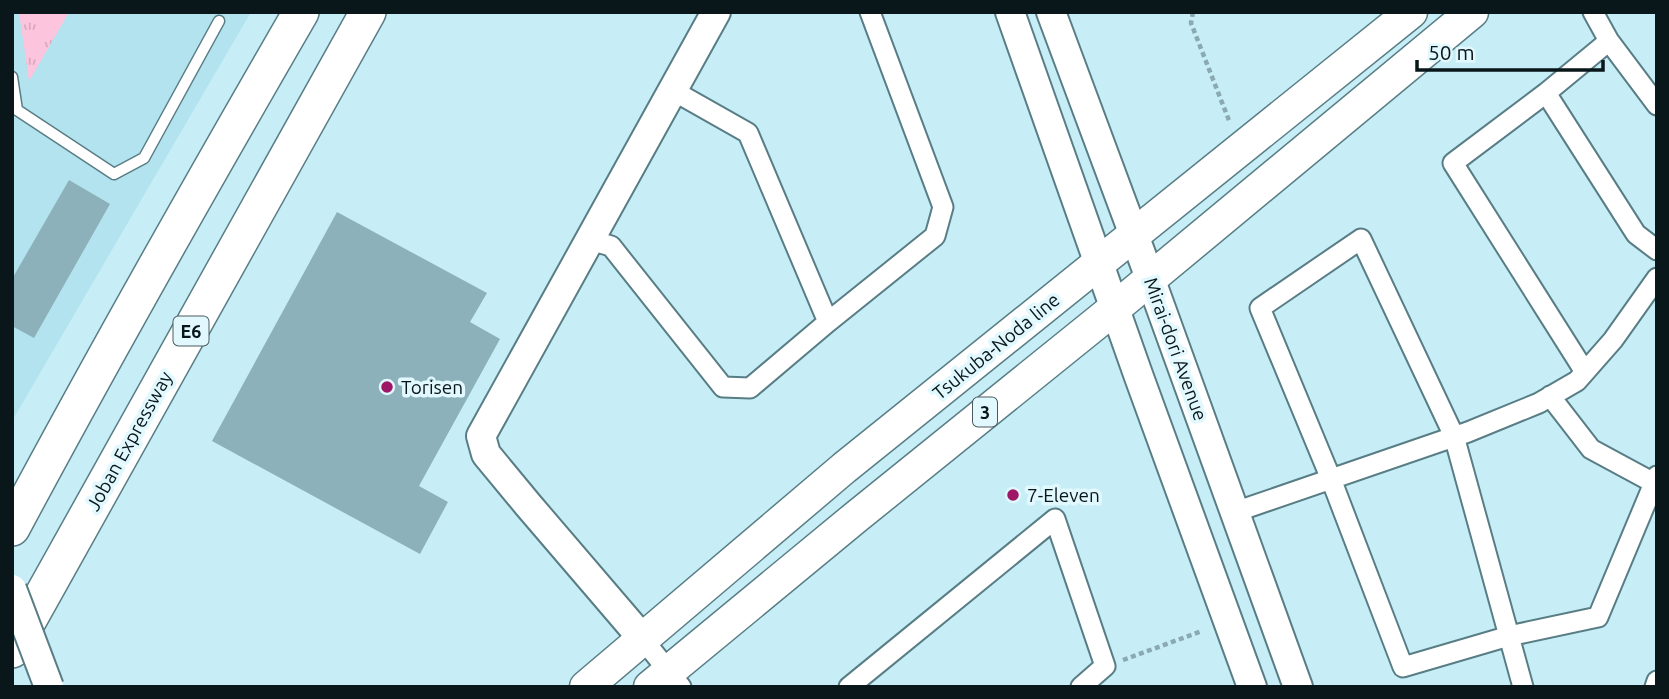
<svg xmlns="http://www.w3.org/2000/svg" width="1669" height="699" font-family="Ubuntu,sans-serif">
<defs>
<pattern id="grass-tufts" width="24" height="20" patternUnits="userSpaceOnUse" patternTransform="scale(1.75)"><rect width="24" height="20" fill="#fdc4dd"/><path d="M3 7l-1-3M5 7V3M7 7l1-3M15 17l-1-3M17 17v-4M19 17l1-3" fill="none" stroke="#d8a8bd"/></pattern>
</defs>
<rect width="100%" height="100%" fill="#c7eef7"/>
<!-- built -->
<path fill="#b2e3ee" d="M12,12H251L12,421Z"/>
<!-- grass -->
<path fill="url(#grass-tufts)" d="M19,12H69L29,81Z"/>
<!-- building -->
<path fill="#8cb1ba" d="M69,180L110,204L34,338L12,326V279Z
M337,212L487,293L470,322L500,339L419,486L448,502L420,554L212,441Z"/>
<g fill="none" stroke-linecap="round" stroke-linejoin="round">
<!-- lane casing -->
<g stroke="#597d85" stroke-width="13">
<path id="lane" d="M12,77L17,110L114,174L144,158L219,21"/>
</g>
<!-- street casing -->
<g stroke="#597d85" stroke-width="23">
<path id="street" d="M1593,12L1609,41L1657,105
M672,90L748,133L828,322
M1546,93L1636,234L1657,250
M590,240L611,246L723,387L750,388L828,322L935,236L943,207L870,12
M1585,372L1453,163L1546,93L1609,41
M1550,396L1591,449L1654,483
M1235,512L1468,432L1539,403L1577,381L1613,340L1657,278
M642,638L681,687
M849,687L1055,519L1105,666L1081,687
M1523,687L1454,436L1361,239L1260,308L1331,479L1403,667L1509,636L1598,617L1657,476
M1655,687L1657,681"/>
</g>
<!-- secondary casing -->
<g stroke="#597d85" stroke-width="32">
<path id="secondary" d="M1010,12L1139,377L1252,687
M1051,12L1150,278L1298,687
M642,638L529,506L486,454L481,436L716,12"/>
</g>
<!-- primary casing -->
<g stroke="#597d85" stroke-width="35">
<path id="primary" d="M586,687L844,468L1411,12
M650,687L856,517L1115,308L1472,12"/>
</g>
<!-- highway casing -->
<g stroke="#597d85" stroke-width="38">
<path id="highway" d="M12,528C105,354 202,183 301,12
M12,650L368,12"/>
</g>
<!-- path -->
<path stroke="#8aa9b0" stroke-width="4.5" stroke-dasharray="5 3.5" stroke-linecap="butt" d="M1193,12L1191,23L1230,123
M1123,660L1202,631"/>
<!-- lane -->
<use href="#lane" stroke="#fff" stroke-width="10"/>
<!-- street -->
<use href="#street" stroke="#fff" stroke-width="19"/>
<!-- secondary -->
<use href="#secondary" stroke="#fff" stroke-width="28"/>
<!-- primary -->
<use href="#primary" stroke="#fff" stroke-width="32"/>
<!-- highway -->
<use href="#highway" stroke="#fff" stroke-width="35"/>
<!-- secondary-bridge casing -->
<g stroke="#597d85" stroke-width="32" stroke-linecap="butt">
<path id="secondary-bridge" d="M12,589L49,687"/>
</g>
<!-- secondary-bridge -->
<use href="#secondary-bridge" stroke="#fff" stroke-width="28"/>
</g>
<!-- markers -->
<g fill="#9e1767" stroke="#e1f8fe" stroke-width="2.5">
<circle cx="387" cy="387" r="7"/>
<circle cx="1013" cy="495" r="7"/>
</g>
<g text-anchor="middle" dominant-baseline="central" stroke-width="7" stroke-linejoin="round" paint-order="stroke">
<!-- shield labels -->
<g fill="#e1f8fe" stroke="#4a5a5e" stroke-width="2">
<rect x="173.5" y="316.5" width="35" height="29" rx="5"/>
<rect x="973" y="397.5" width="24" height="29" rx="5"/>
</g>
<g font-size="18" font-weight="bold" fill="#09171a">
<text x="191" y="331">E6</text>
<text x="985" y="412">3</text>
</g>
<!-- street labels -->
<g font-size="19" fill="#09171a" stroke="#e1f8fe">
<text transform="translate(996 346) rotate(-39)">Tsukuba-Noda line</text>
<text transform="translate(1176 349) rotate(70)">Mirai-dori Avenue</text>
<text transform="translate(129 441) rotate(-61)">Joban Expressway</text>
</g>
<!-- poi labels -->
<g font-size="19" fill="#09171a" stroke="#e1f8fe" text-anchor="start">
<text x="401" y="387">Torisen</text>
<text x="1027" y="495">7-Eleven</text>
</g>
</g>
<!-- border -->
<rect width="1669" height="699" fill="none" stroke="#09171a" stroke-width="28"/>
<!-- scale -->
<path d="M1417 60v10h186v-10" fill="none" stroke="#09171a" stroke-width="3.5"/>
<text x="1428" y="60" font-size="21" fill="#09171a" stroke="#e1f8fe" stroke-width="5" paint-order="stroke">50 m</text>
</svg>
